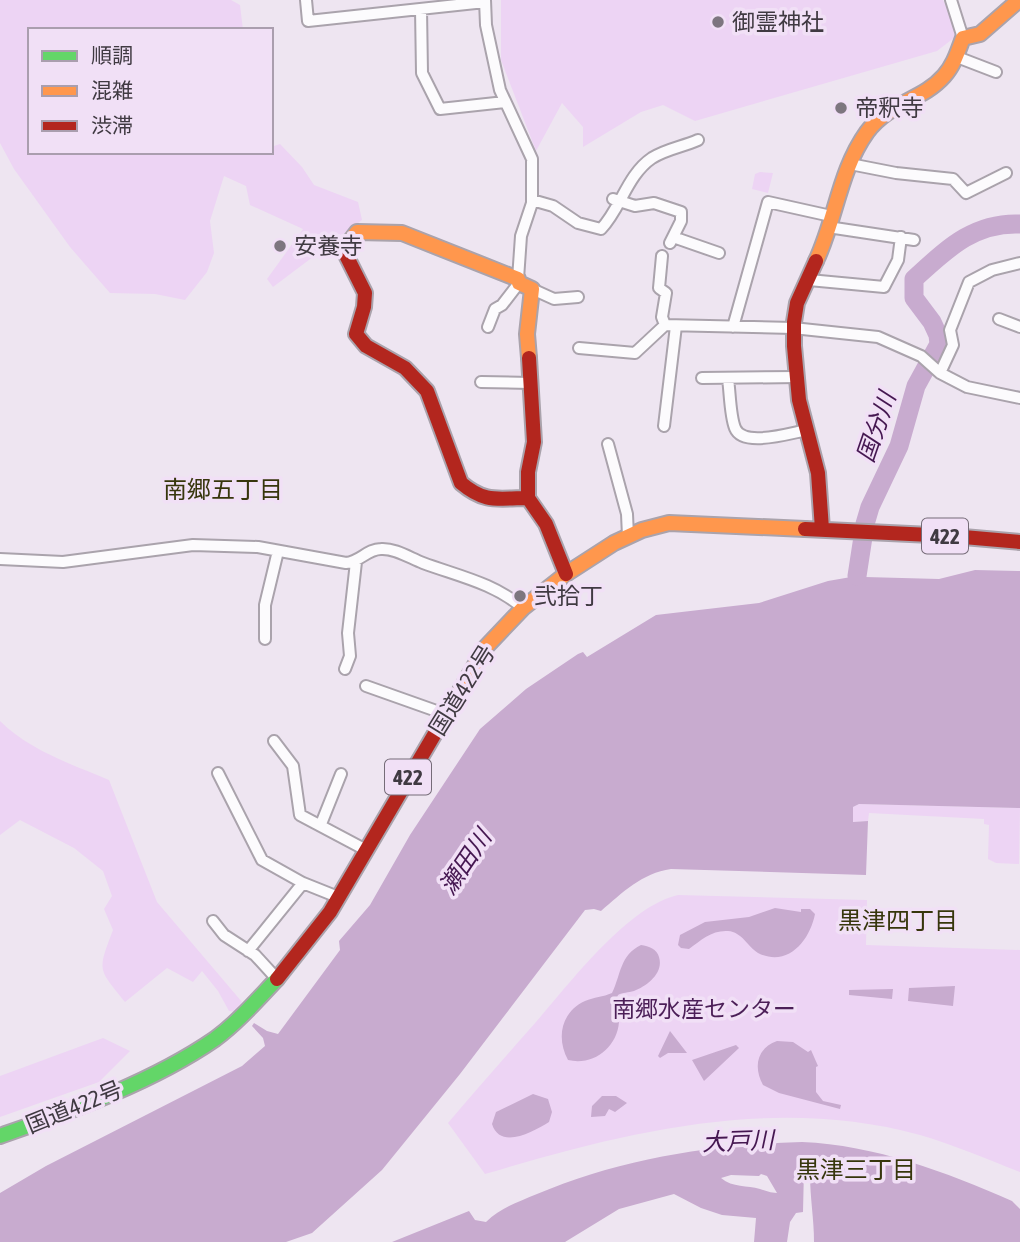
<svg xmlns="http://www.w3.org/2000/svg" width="1020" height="1242" font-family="'Asap Condensed','Noto Sans JP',sans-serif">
<rect width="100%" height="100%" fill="#eee5f1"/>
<!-- green -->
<path fill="#edd4f4" d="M0,0H231L240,5L243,30H30V152H248L251,154L271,152V147L280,144L302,167L314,185L358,202L362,220L273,287L267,279L303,229L250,205L246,186L224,176L210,221L214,253L207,272L185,300L155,294L110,293L70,247L14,169L0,143Z
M501,0H943L959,34L937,51L695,121L663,105L641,112L583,147V127L562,103L536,151L501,60Z
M760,172L773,173L768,193L752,189L755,174Z
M0,721C29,750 71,764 109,780L157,902L242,1002L236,1012L229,1011L218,991L202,971L193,982L167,968L125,1002C98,968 97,972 113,930L104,909L112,896L103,871L74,848L20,820L0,835Z
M859,804L1020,808L1019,864L996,863L988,859L989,825L984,824V819L869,813L868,821L853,822V807Z
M678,895L867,900L866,945L1020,950V1172C987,1159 954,1145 920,1135C773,1095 626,1132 485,1174L448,1123C477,1089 507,1055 536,1022C570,983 628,906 678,895Z
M103,1038L130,1051L99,1082L0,1117V1076Z"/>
<!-- water -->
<path fill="#c8abcf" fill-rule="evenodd" d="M867,551L865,577L939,579L975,570L1020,571V808L859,804L853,807V822L868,821L866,875L671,869C642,873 622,893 601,911L594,909L585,910L460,1074L382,1170L312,1233L286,1242H0V1193L46,1166L242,1066L265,1046L263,1038L252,1026L254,1023L267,1031L278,1034L340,950L339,941L370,905L410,835L480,729L526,689L578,654L583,652L587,657L656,615L759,603L828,581L851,577L855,552Z
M775,908L801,912V909H810L815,914C810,940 788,968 758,953C747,946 742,932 728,931C712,930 701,940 689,949L681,948L678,945L680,935L705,922L749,917Z
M641,945C649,946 657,949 659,957C664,973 647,986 634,991C628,993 623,992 618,995C614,1004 619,1012 619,1022C617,1048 593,1066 568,1060C556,1038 561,1012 585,1001C594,997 603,997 612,993C621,974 620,955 641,945Z
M955,986L953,1006L908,1001L909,988Z
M893,989L892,999L849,995V990Z
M670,1031L687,1053H668L660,1058L658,1056Z
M777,1041L793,1042L808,1052L811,1050L818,1066L816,1067V1092L823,1101L841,1105L840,1109L779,1093L763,1085C753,1067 757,1048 777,1041Z
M736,1045L739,1048L704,1081L692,1060Z
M533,1094L548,1099L552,1112L549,1122C533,1132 500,1150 492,1124L496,1112Z
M602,1096H616L627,1103L615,1112L609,1109L605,1116L591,1117L592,1106Z
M802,1142C875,1145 946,1172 1012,1201L1020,1209V1242H814C814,1219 810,1198 810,1174L804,1169L803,1212L796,1213L790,1222L787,1242H754L756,1218L722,1215L701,1208L674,1194L619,1209L565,1242H392L469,1211L475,1220L486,1222C500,1208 518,1202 537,1194C619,1159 713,1144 802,1142ZM761,1174L767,1176L777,1193C769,1193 767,1191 760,1189C747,1185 733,1188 721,1178L731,1175L759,1176Z"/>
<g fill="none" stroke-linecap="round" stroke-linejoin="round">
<!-- river -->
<path stroke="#c8abcf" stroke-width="19" d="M857,576L865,524L870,507L899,446L916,386L939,344L938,335L932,322L914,298V279C946,250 973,222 1020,224"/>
<!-- street casing -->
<g stroke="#aaa3ac" stroke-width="14">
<path id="street" d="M306,0L308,21L485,2
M485,0L486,25L500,90L532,159V203L521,236L518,279
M951,0L963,38
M421,9L422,73L440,109L505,102
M957,57L996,72
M850,164L896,173L953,179L966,193L1006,173
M613,199L635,206L654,203L681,212V221L670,243
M532,200L553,206L578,223L601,229C621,208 627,175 652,158C666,149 682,147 698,140
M828,227L914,240
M673,237L719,253
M662,256L659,288L666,293L662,317L665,325
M809,280L884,287L898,260L901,237
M532,289L554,299L578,297
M999,319L1020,327
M488,327L495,309L502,305L519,283
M733,327L768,202L831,216
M579,348L635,353L665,325L793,328L878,337L921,356L940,373L967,387L1020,398
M940,373L953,345L950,330L969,282L992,270L1020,263
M702,378L798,377
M728,379C730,392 730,416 735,428C743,448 790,433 807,430
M481,382L530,383
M664,426L676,326
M608,444L627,514L628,536
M0,559L63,562L193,545L258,547L346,563C360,562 367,549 381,549C395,548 410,558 423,563C458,576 494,583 523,608
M265,639V605L278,551
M345,669L350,656L348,633L356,562
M366,686L445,714
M274,741L293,766L300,815L366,850
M218,773L262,860L303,883L338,897
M321,824L341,774
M213,921L224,935L255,955L277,979
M248,951L303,883"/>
</g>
<!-- fast casing -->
<g stroke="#aaa3ac" stroke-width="18">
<path id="fast" d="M0,1136C73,1110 151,1083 215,1039C238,1022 257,1000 277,979"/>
</g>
<!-- slow casing -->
<g stroke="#aaa3ac" stroke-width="18">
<path id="slow" d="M345,253L347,245L357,232L402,233L518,279L519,283L532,289L527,334L529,358
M816,261C836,219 839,171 867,132C889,102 922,101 944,76C954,65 958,51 963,38L980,34L1019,0
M447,713L485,648L523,608L566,574L614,543L642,530L669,523L805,529"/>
</g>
<!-- jam casing -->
<g stroke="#aaa3ac" stroke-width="18">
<path id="jam" d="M345,253L365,293L364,307L356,334L366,346L405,368L427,391L461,483C486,504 498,498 528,498
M816,261L797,303L794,322V346L799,400L818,473L822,529
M529,358L534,442L528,472V498L546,524L566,574
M805,529L952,536L1020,542
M277,979L330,912L447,713"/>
</g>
<!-- street -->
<use href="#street" stroke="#fcfbfd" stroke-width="10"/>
<!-- fast -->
<use href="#fast" stroke="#63d668" stroke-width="14"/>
<!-- slow -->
<use href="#slow" stroke="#ff974d" stroke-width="14"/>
<!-- jam -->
<use href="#jam" stroke="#b3261e" stroke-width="14"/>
</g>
<!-- markers -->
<g fill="#7d767f" stroke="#f1e0f6" stroke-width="2.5">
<circle cx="718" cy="22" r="7"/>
<circle cx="841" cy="108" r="7"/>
<circle cx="280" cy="246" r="7"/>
<circle cx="520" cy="596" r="7"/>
</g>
<g text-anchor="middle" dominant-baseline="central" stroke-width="7" stroke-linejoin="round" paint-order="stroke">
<!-- shield labels -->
<g fill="#f1e0f6" stroke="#756c78" stroke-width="2">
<rect x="922" y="518.5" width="46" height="35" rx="5"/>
<rect x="385" y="759.5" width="46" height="35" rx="5"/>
</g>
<g font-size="21" font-weight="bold" fill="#403a42">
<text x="945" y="536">422</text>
<text x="408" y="777">422</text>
</g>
<!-- poi labels -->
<g font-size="23" fill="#403a42" stroke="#f1e0f6" text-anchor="start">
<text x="732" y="22">御霊神社</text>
<text x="855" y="108">帝釈寺</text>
<text x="294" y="246">安養寺</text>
<text x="534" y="596">弐拾丁</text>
</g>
<!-- street labels -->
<g font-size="23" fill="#403a42" stroke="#f1e0f6">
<text transform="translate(462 690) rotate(-58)">国道422号</text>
<text transform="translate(74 1107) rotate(-22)">国道422号</text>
</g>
<!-- park labels -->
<g font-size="23" fill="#4c1f58" stroke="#f1e0f6">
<text x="704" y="1009">南郷水産センター</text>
</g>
<!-- water labels -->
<g font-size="24" font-style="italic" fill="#451751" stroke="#f1e0f6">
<text transform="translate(876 427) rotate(-71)">国分川</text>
<text transform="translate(465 862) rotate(-56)">瀬田川</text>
<text transform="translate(738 1141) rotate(-2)">大戸川</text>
</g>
<!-- neighbourhood labels -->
<g font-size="24" fill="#37360c" stroke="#f1e0f6">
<text x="223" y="489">南郷五丁目</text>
<text x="898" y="920">黒津四丁目</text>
<text x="856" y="1169">黒津三丁目</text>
</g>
</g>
<!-- legend -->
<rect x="28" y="28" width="245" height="126" fill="#f1e0f6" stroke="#aa9eae" stroke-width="2"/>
<rect x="42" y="51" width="35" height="10" fill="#63d668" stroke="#aa9eae" stroke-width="2"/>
<text x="91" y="63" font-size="21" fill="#403a42">順調</text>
<rect x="42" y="86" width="35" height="10" fill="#ff974d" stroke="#aa9eae" stroke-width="2"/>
<text x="91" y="98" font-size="21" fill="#403a42">混雑</text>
<rect x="42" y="121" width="35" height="10" fill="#b3261e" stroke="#aa9eae" stroke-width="2"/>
<text x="91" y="133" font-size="21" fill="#403a42">渋滞</text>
</svg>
